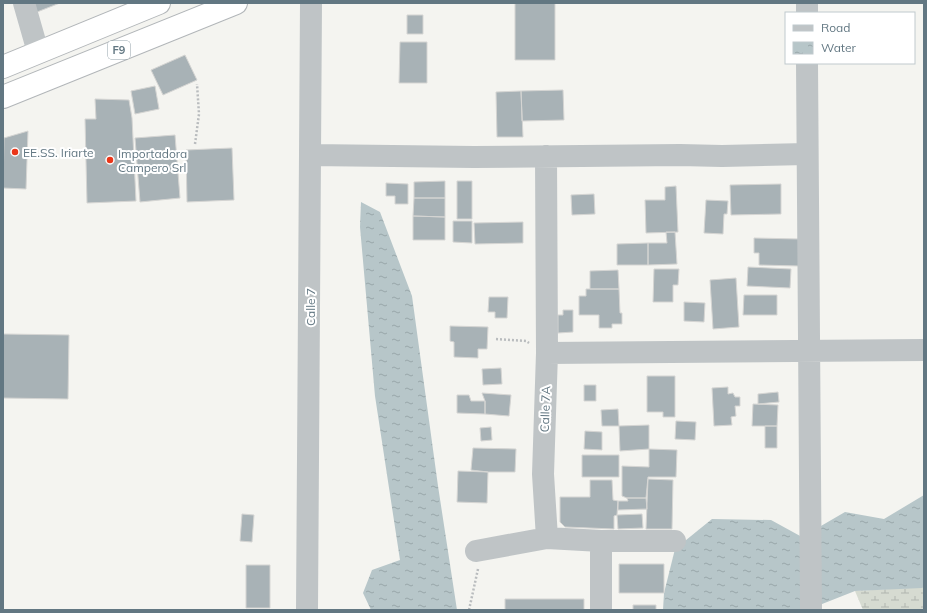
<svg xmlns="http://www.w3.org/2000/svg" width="927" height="613" font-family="Mulish,sans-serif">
<defs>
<pattern id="wetland-marsh" width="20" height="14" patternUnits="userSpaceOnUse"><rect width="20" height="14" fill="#d6dbd1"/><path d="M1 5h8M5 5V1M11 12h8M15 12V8" fill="none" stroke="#b1b6af"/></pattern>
<pattern id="water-ripples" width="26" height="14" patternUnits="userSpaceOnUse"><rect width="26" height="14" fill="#b7c6c9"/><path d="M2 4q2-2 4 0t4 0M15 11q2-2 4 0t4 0" fill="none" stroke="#98a6a9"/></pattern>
</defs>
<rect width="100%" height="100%" fill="#f4f4f0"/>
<!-- wetland -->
<path fill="url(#wetland-marsh)" d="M924,587V610H863L855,591Z"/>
<!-- water -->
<path fill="url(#water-ripples)" d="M361,202L380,212L412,296L438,486L457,610H371L363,593L372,570L400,560L375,396L360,227Z
M924,495V587L922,588L855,591L812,608L811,610H663L664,593L675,549L712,519L771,520L802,537L845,512L884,519Z"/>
<!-- building -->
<path fill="#a8b2b6" stroke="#d5d5d3" d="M33,3H60L37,12Z
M515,3H555V60H515Z
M407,15H423V34H407Z
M400,42H427V83H399Z
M185,55L197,80L163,95L151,70Z
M155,86L159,109L135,114L131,91Z
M563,90L564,120L522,121L521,91Z
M521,91L523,137H497L496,92Z
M95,99L129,100L132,118L136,201L87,203L85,119H96Z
M28,131L26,189L3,188L4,138Z
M175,135L180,198L140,202L135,138Z
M232,148L234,200L187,202L186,150Z
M445,181V198H414V182Z
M457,181H472V219H457Z
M386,183L408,184V204H395V196H386Z
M781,184V214L731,215L730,185Z
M676,186L678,232L646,233L645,200H665V187Z
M594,194L595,214L572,215L571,195Z
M414,198H445V217L413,216Z
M706,200L728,201L727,214H724L723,234L704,233Z
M413,216L445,217V240H413Z
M453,221H472V243L453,242Z
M523,222V243L475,244L474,223Z
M666,232H675L677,264L648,265V243H667Z
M754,238L799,239V266L759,265V253H754Z
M648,243V265H617V244Z
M748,267L791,269L790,288L747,286Z
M654,269H679L678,285H673V302H653Z
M618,270L619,289H590V271Z
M736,278L739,327L713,329L710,280Z
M586,289H619L620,313H622V324H612V328H599V315H579V296H586Z
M744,295H777V315H743Z
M489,297H508L507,318H495V312H488Z
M684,302L705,303L704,322L684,321Z
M563,310H573V332L558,333V315H563Z
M450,326L488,327L487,349H478V358L454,357V342L450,341Z
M3,334L69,335L68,399L3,398Z
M501,368L502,384L483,385L482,369Z
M647,376H675V417H663V412H647Z
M584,385H596V401H584Z
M728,387V394L733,393L735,397H740V406H735L736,416L731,417L732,425L714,426L712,388Z
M778,392L779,402L758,404V394Z
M482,393L511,395L509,416L485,414V401Z
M457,395H469L471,401H485V414L457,413Z
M753,404L778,405L777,426H752Z
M618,409L619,426H602L601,410Z
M676,421L696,422L695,440L675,439Z
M649,425V449L620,451L619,426Z
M765,426H777V448H765Z
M491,427L492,440L481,441L480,428Z
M585,431L602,432V450L584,449Z
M473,448L516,449L515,472H488L471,470Z
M649,449L677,450L676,477H648L646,498H627L622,496V466L649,467Z
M582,455H619V477H582Z
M458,471L488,472L487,503L457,502Z
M648,479L673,480L672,529H646Z
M590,480H612L613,500L618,501L617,515L614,516V529L565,527L560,522V497H590Z
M627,498H646L647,509L618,510V501H628Z
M242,514L254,515L252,542L240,541Z
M642,514L643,528L618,529L617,515Z
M619,564H664V593H619Z
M246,565H270V608H246Z
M505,599H584V610H505Z
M633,605H656V610H633Z"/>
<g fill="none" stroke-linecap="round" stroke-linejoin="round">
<!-- highway casing -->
<g stroke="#b2b6b9" stroke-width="24">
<path id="highway" d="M3,67L159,3
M3,97L236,3"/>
</g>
<!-- path -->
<path stroke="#b9bcbe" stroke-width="2.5" stroke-dasharray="2 2" stroke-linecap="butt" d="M195,144L199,114L197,84
M496,339L526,341L529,343
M469,610L478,569"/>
<!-- minor -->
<path stroke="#bfc4c6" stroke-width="22" d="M24,3L38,52
M807,13V3
M807,63L811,610
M311,155L474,157L680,155L722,156L806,154
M546,156L547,353L543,474L547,538L601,541V610
M547,353L924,350
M601,541H675
M476,551L547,538
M307,610L311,3"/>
<!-- highway -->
<use href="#highway" stroke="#fff" stroke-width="22"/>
</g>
<!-- markers -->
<g fill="#eb3619" stroke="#fff" stroke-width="1.5">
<circle cx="15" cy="152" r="4"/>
<circle cx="110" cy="160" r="4"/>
</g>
<g text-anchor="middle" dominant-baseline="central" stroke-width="4" stroke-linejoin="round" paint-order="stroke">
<!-- shield labels -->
<rect fill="#fff" stroke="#91a0a8" stroke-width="1" x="108" y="41" width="22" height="18" rx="3"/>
<g font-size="11" font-weight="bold" fill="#627782">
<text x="119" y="50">F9</text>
</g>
<!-- poi labels -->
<g font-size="12" fill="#627782" stroke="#fff" text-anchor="start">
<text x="23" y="152">EE.SS. Iriarte</text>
<text x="118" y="153">Importadora<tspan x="118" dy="14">Campero Srl</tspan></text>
</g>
<!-- street labels -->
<g font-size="12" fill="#627782" stroke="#fff">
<text transform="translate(310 307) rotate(-90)">Calle 7</text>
<text transform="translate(545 409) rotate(-88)">Calle 7A</text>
</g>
</g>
<!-- border -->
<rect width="927" height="613" fill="none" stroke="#627782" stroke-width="8"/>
<!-- legend -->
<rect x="785" y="12" width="130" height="52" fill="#ffffff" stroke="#c0c9cd"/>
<rect x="793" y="25" width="20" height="6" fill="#bfc4c6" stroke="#c0c9cd"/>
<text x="821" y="32" font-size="12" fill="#627782">Road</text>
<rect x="793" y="42" width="20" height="12" fill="url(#water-ripples)" stroke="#c0c9cd"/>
<text x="821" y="52" font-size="12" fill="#627782">Water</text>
</svg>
